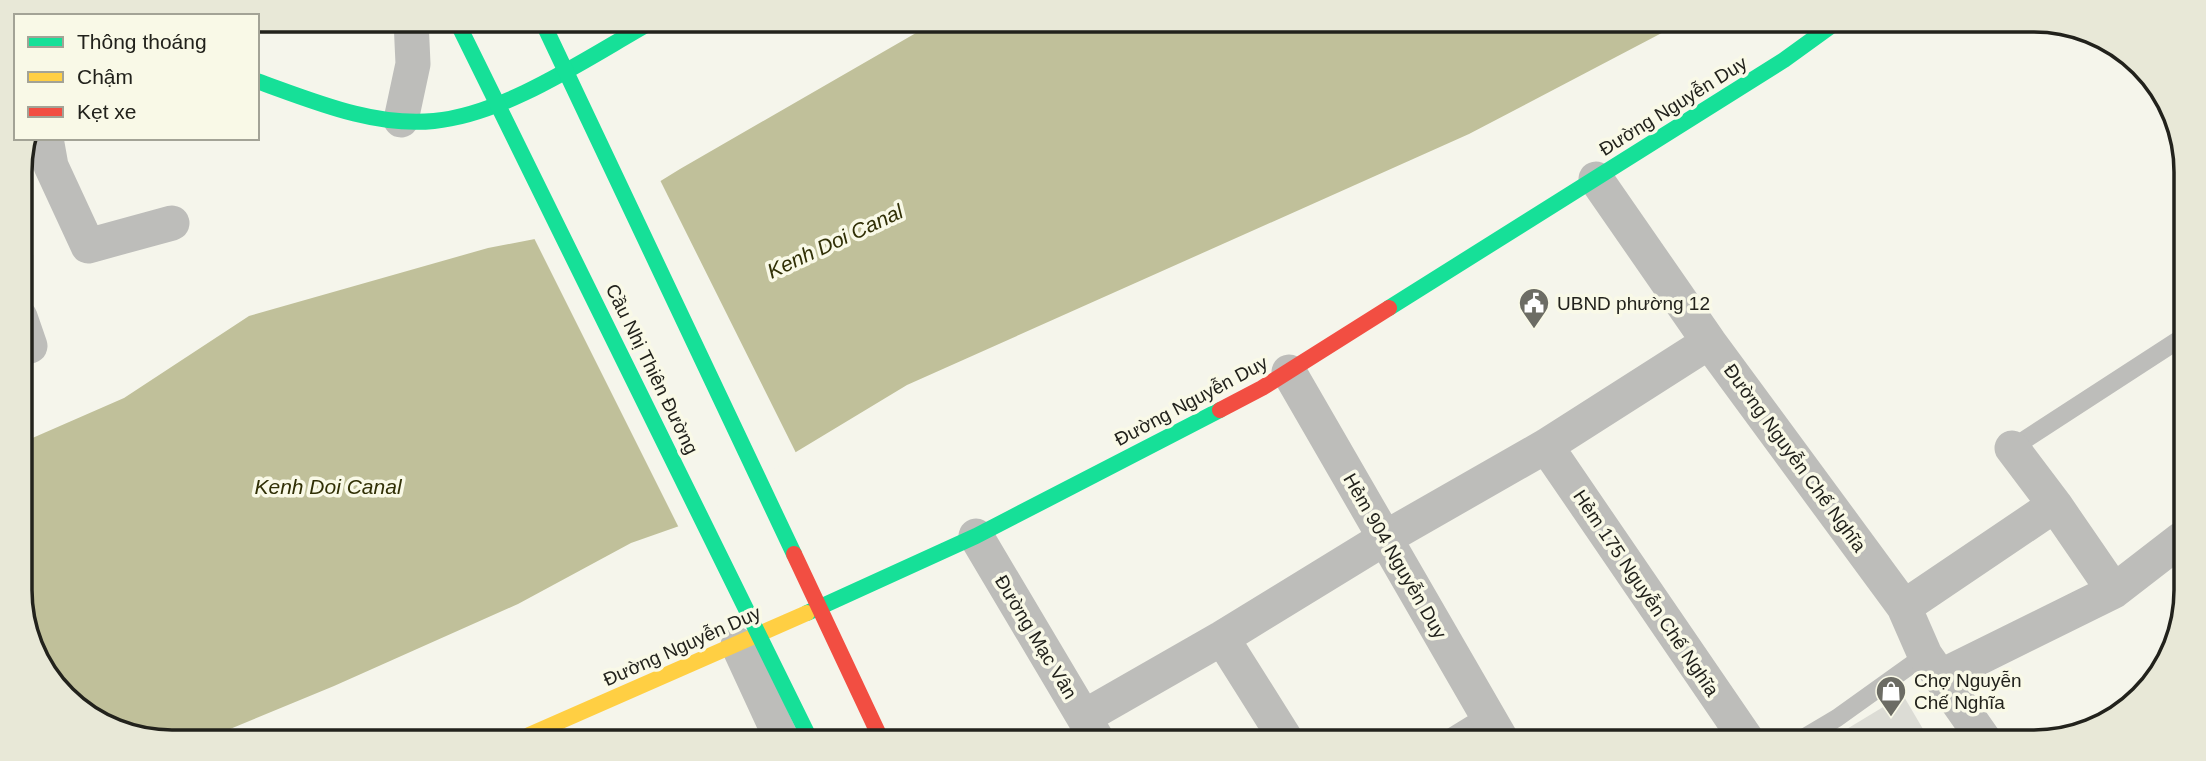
<svg xmlns="http://www.w3.org/2000/svg" width="2206" height="761" font-family="Arial,sans-serif">
<rect width="100%" height="100%" fill="#f5f5eb"/>
<!-- water -->
<path fill="#c0c09a" d="M935,22L1677,25L1469,134L907,385L728,493L685,524L631,543L518,604L334,686L218,734H123L57,690L22,619L21,443L124,398L249,316L488,248L581,230L680,169Z"/>
<!-- pier -->
<path fill="#f5f5eb" d="M659,178L797,455L730,496L687,527L680,530L533,236L580,227Z"/>
<!-- building -->
<path fill="#dcdcd5" d="M1903,695L1930,741H1827Z"/>
<g fill="none" stroke-linecap="round" stroke-linejoin="round">
<!-- lane -->
<path stroke="#bdbdba" stroke-width="18" d="M2012,448L2183,337
M1448,739L1487,715
M1800,740L1837,718L1925,655"/>
<!-- street -->
<path stroke="#bdbdba" stroke-width="35" d="M401,120L413,64L411,20
M46,138L51,166L88,246L172,223
M1596,179L1709,342L1904,607L1925,655L1985,741
M20,317L30,346
M1289,372L1501,739
M1546,446L1747,740
M2012,448L2055,505L2114,591
M976,536L1096,738
M1904,607L2055,505
M1222,638L1285,738
M738,645L780,736
M1940,677L2114,591L2180,540
M1084,717L1222,638L1385,538L1546,446L1709,342"/>
<!-- fast -->
<path stroke="#16e098" stroke-width="16" d="M257,81C313,101 374,127 434,121C507,114 590,56 653,21
M1389,308L1784,60L1831,26
M807,613L976,536L1220,410"/>
<!-- slow -->
<path stroke="#ffcf43" stroke-width="16" d="M529,735L807,613"/>
<!-- jam -->
<path stroke="#f24e42" stroke-width="16" d="M1220,410L1262,388L1389,308"/>
<!-- fast-bridge -->
<path stroke="#16e098" stroke-width="16" d="M456,20L809,737
M542,21L794,554"/>
<!-- jam-bridge -->
<path stroke="#f24e42" stroke-width="16" d="M794,554L880,737"/>
</g>
<!-- icons -->
<defs>
<g id="civic-pin" transform="scale(1.575)"><path d="M0 17L-7.5 6A9.5 9.5 0 1 1 7.5 6Z" fill="#6c6c64" stroke="#f9f9e7"/><path d="M-.6-6.5H3V-4.5H.6V-3L4-1V1h2V6H-6V1h2V-1L-.6-3ZM-1.2 2.5V6h2.4V2.5Z" fill="#fff"/></g>
<g id="shop-pin" transform="scale(1.575)"><path d="M0 17L-7.5 6A9.5 9.5 0 1 1 7.5 6Z" fill="#6c6c64" stroke="#f9f9e7"/><path d="M-5-2.5h2.3a2.7 3.5 0 0 1 5.4 0H5L5.5 6h-11ZM-1.5-2.5h3a1.5 2.3 0 0 0-3 0Z" fill="#fff"/></g>
</defs>
<g fill-rule="evenodd">
<use href="#civic-pin" x="1534" y="303"/>
<use href="#shop-pin" x="1891" y="691"/>
</g>
<g text-anchor="middle" dominant-baseline="central" stroke-width="7" stroke-linejoin="round" paint-order="stroke">
<!-- street labels -->
<g font-size="19" fill="#22221c" stroke="#f9f9e7">
<text transform="translate(1673 106) rotate(-32)">Đường Nguyễn Duy</text>
<text transform="translate(652 369) rotate(64)">Cầu Nhị Thiên Đường</text>
<text transform="translate(1191 401) rotate(-28)">Đường Nguyễn Duy</text>
<text transform="translate(1795 458) rotate(54)">Đường Nguyễn Chế Nghĩa</text>
<text transform="translate(1395 556) rotate(60)">Hẻm 904 Nguyễn Duy</text>
<text transform="translate(1646 593) rotate(56)">Hẻm 175 Nguyễn Chế Nghĩa</text>
<text transform="translate(1036 637) rotate(59)">Đường Mạc Vân</text>
<text transform="translate(682 646) rotate(-24)">Đường Nguyễn Duy</text>
</g>
<!-- poi labels -->
<g font-size="19" fill="#22221c" stroke="#f9f9e7" text-anchor="start">
<text x="1557" y="303">UBND phường 12</text>
<text x="1914" y="680">Chợ Nguyễn<tspan x="1914" dy="22">Chế Nghĩa</tspan></text>
</g>
<!-- water labels -->
<g font-size="21" font-style="italic" fill="#302f05" stroke="#f9f9e7">
<text transform="translate(835 241) rotate(-25)">Kenh Doi Canal</text>
<text x="328" y="486">Kenh Doi Canal</text>
</g>
</g>
<!-- crop -->
<path d="M0 0H2206V761H0ZM172 32H2034A140 140 0 0 1 2174 172V590A140 140 0 0 1 2034 730H172A140 140 0 0 1 32 590V172A140 140 0 0 1 172 32Z" fill="#e8e8d7" fill-rule="evenodd"/>
<path fill="none" stroke="#22221c" stroke-width="3.5" d="M172 32H2034A140 140 0 0 1 2174 172V590A140 140 0 0 1 2034 730H172A140 140 0 0 1 32 590V172A140 140 0 0 1 172 32Z"/>
<!-- legend -->
<rect x="14" y="14" width="245" height="126" fill="#f9f9e7" stroke="#a3a396" stroke-width="2"/>
<rect x="28" y="37" width="35" height="10" fill="#16e098" stroke="#a3a396" stroke-width="2"/>
<text x="77" y="49" font-size="21" fill="#22221c">Thông thoáng</text>
<rect x="28" y="72" width="35" height="10" fill="#ffcf43" stroke="#a3a396" stroke-width="2"/>
<text x="77" y="84" font-size="21" fill="#22221c">Chậm</text>
<rect x="28" y="107" width="35" height="10" fill="#f24e42" stroke="#a3a396" stroke-width="2"/>
<text x="77" y="119" font-size="21" fill="#22221c">Kẹt xe</text>
</svg>
